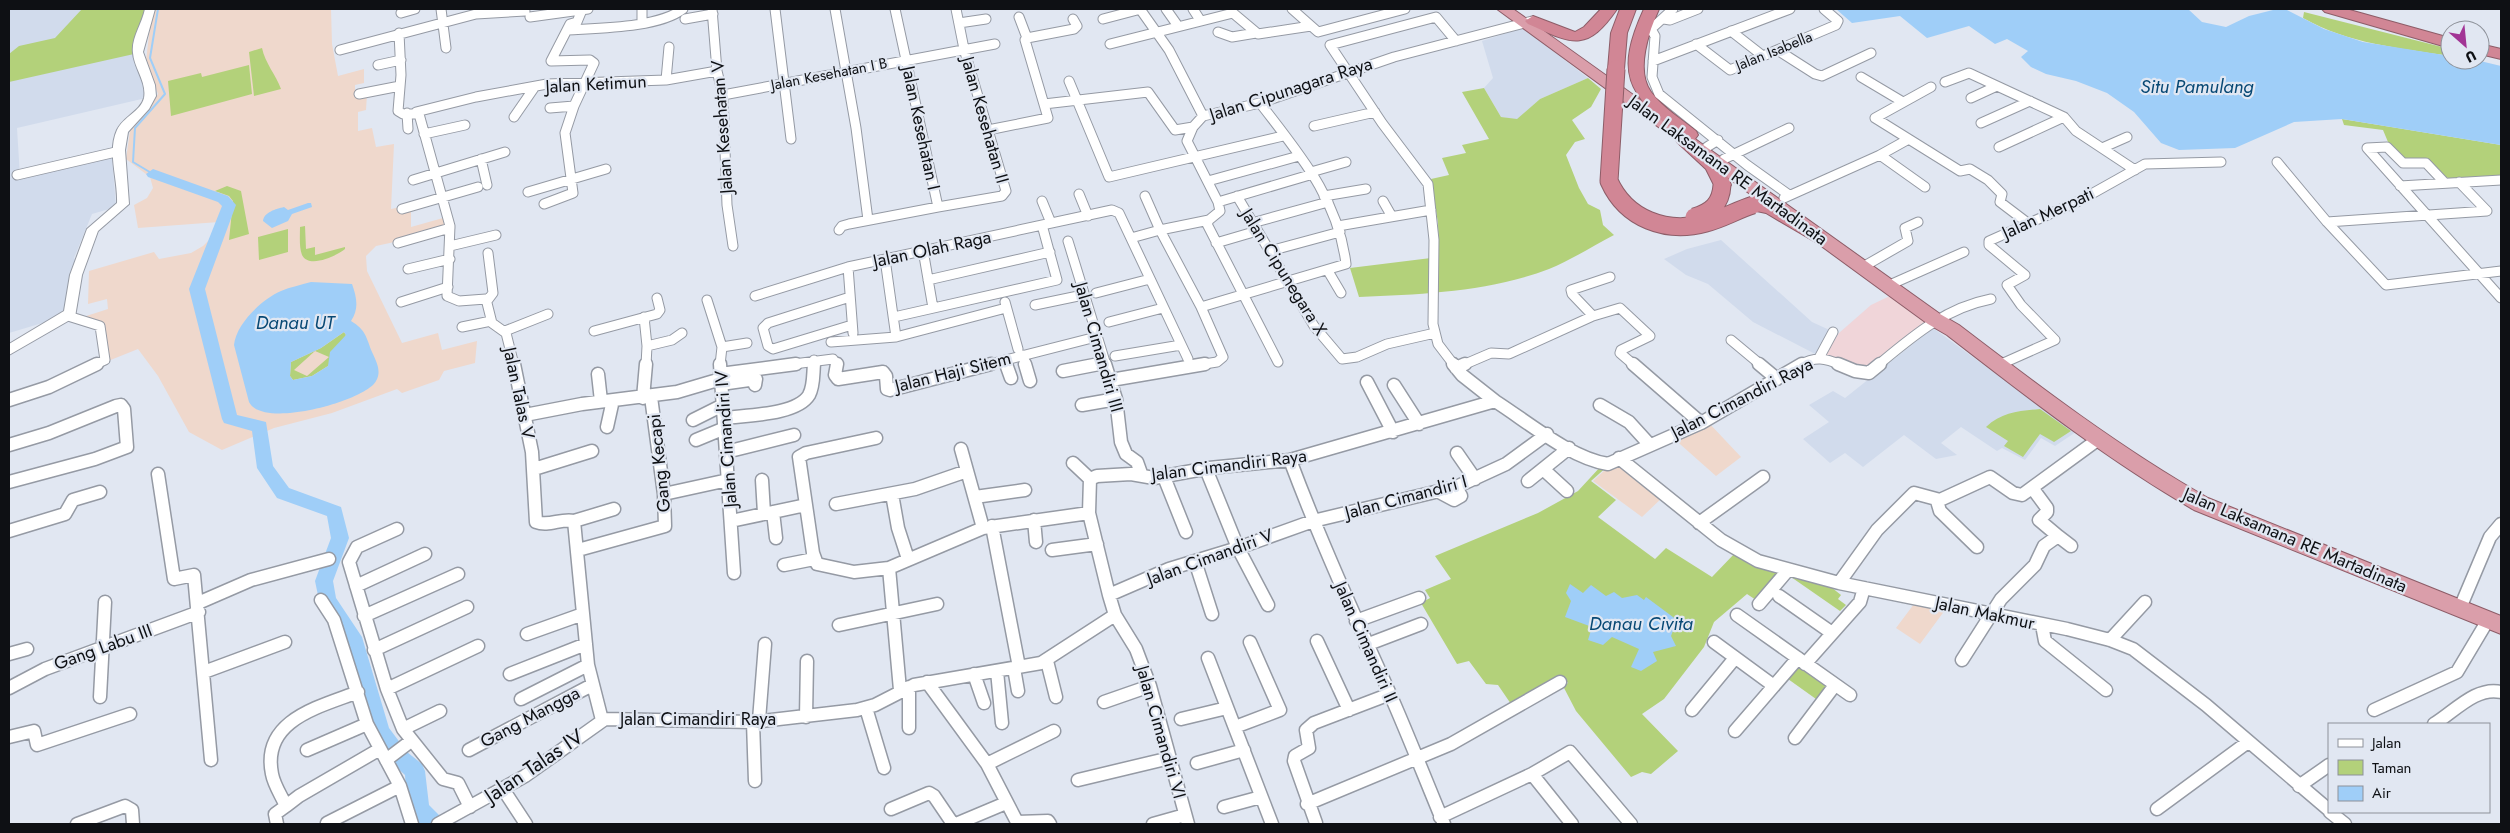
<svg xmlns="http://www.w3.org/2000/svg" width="2510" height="833" font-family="Jost,sans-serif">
<rect width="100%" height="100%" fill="#e1e7f2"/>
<!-- built -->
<path fill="#d1dbec" d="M9,9H147V16L132,48L148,87L146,98L17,128L20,177L112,157L116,207L92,214L74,258L78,264L64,311L49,321L9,333Z
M1523,28L1588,78L1540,99L1517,120L1501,117L1484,88L1493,78L1482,41Z
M1721,240L1812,322L1836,333L1821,357L1753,322L1708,284L1686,275L1664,259L1687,249Z
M1933,328L2076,432L2055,446L2041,438L2025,460L2002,448L1997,451L1961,427L1941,443L1957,455L1936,459L1904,435L1863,467L1845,453L1830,463L1803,439L1829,422L1809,405L1833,391L1845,398Z"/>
<!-- industrial -->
<path fill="#f0d5d9" d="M1896,293L1929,318L1866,372L1823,357L1839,333L1871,305Z"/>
<!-- education -->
<path fill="#efd8cc" d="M152,9H331L332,44L338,76L364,69V83L355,85V96L367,94L366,110L358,112V131L372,128L376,147L394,144L391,209L411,205V227L443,218L445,231L376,246L366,256L367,271L402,343L438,333L442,350L477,341L475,363L444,371L439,380L402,393L397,389L332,413L274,428L222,450L189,432L158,376L138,349L108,361L102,327L77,319L108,309L107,299L88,304L89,271L154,252L159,259L191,253L203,246L215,234L219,222L138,228L134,205L147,198L153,188L150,177L126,159L130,131L158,94L146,61Z
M1708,422L1741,457L1716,476L1672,437Z
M1616,460L1664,496L1642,517L1593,481Z
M1917,600L1948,606L1920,644L1896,628Z"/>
<!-- green -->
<path fill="#b3d17a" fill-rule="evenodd" d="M82,9H147V16L132,48L134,54L9,82V54L19,46L55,38Z
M2304,12L2450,49V56C2399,48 2349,44 2303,18Z
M262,48C265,63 276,75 281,89L254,96L249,52Z
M249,65L252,94L171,116L168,81L201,73L202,77Z
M1588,78L1601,89L1591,107L1572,120L1585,139L1575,142L1566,155L1579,188L1588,204L1600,210L1603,225L1614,235C1593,246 1571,260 1549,269C1488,292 1424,294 1359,297L1350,268L1439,257L1438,223L1431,179L1449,175L1442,158L1466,153L1462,145L1489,139L1462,92L1484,88L1501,117L1517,119L1540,99Z
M2342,119L2501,145V184L2453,180L2405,160L2388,142L2383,130L2344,125Z
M227,186L241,191L249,234L229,240L233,201L229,196L215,191Z
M305,226L306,249L315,247V255L345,247V249C336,256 309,269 302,255C299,247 300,236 300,227Z
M288,229V252L259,260L258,237Z
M344,332L346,335L328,366L312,376L293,380L290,376L291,362L321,348ZM315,351L329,357L307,376L294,370Z
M2040,409L2071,431L2054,442L2040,434L2023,457L2004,446L2008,441L1986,427C2002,412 2019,411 2040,409Z
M1602,465H1609L1591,481L1616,500L1598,517L1655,559L1666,548L1712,577L1736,552L1786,572L1759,602L1747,594L1714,622L1704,647L1664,699L1642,714L1678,751L1651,774L1642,772L1631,777L1576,711L1563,686L1568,683L1562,676L1511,704L1498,685L1486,684L1469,661L1457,664L1421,603L1430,598L1425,590L1451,579L1435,556L1538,513L1578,491Z
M1791,577L1831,587L1841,595L1838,599L1846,605L1840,611Z
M1799,666L1827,684L1816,699L1788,679Z"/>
<!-- water -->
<path fill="#9fcef8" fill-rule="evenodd" d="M1836,9H2188L2202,22L2226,27L2249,16L2277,9H2285L2324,29L2363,42L2450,56V60H2476L2501,66V145L2342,119L2294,122L2235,148L2179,150L2161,143L2134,112L2107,93L2076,81L2046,74L2031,67L2021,57L2028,51L2007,39L1995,44L1969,26L1927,38L1900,16L1852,23Z
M308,203H311L312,207L292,214L288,221L272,228L263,221C264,212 276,209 284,207L288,210Z
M311,282L352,284C357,298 359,309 351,321C366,330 366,337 372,352C376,361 382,371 376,381C367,400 263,430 249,402L234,345C236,324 262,299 281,291C290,287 301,285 311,282ZM344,332L346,335L330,352L328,366L312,376L293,380L290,376L291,362L321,348Z
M1570,584L1583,593L1591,585L1606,596L1614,592L1622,598L1637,595L1644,600L1646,597L1677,620L1671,636L1676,646L1653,652L1657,661L1641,671L1631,667L1639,649L1612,637L1603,645L1588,640L1592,627L1565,617L1571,601L1566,593Z"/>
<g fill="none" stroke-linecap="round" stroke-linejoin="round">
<!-- stream -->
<path stroke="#9fcef8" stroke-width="2" d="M153,174L133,162L135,128L165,94L150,58L158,9"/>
<!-- river -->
<path fill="#9fcef8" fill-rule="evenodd" d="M153,169L228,196L236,205L205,289L237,415L266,422L273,466L289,488L341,507L349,538L333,581L336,598L362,637L389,728L407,752L422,764L425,771L429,805L441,817L444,824H419C407,810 406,792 405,775L393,764L374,738L345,640L319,600L315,581L331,538L327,516L277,498L257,468L252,431L224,423L222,419L189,289L222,206L218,202L148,177L146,174Z"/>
<!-- minor-far1 casing -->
<g stroke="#959aa4" stroke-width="11">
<path id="minor-far1" d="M441,9L446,48
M642,9V22
M712,9L717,71L723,95L727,205L733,246
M775,9L791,139
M835,9L856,128L868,220
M1140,9L1169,50L1203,116
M1166,9L1178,26
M1193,9L1200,20
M1292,9L1318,32L1405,9
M1673,9L1651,29L1655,36L1652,77L1659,94L1747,165L1789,195
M401,13L415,9
M530,17L588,9
M685,19L713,14
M1103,19L1141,9
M1664,19L1670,20L1698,9
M959,23L986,19
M568,30C600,28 658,28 683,9
M1731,31L1763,56
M1218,32L1232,37L1256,33
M399,33L401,75L398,111L403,114H419L450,226L447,296L459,301L486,299L492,323L506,333L514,365
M1027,38L1074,29L1077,26L1073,19
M1110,44L1233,13L1258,34L1311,26
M1696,44L1730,70L1836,25L1838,21L1824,9
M340,50L476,14L525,11
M1779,51L1815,74L1822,76L1871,53
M1653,61L1790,9
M378,65L401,60
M1861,77L1903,102
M666,80L669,47
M1069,81L1109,177L1283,136
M1945,82L1969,73L2064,117L2076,131L2135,170
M1931,87L1875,118L1960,171L1970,169L1988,180L2002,194L2000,202L2029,224
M359,94L400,86
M723,95L995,44
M1971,98L1997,86
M1044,104L1148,92L1175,130L1193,127
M550,108L574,106
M416,112L476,97L547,84L666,80L717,71
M407,113L408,129
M514,117L534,88
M1981,123L2030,101
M1314,126L1375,112
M988,130L1048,118L1025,40L1027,38L1019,17
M424,134L465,125
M1707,147L1718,140
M1999,147L2064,117
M2102,148L2127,137
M1880,155L1925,187
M481,159L487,185
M1724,159L1789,128
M2277,162L2327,222L2386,285L2501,271
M1311,172L1346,162
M17,175L120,151
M413,180L505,152
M1208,181L1299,156
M2445,183L2426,163H2403L2387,147L2367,148L2501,298
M2400,186L2501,180
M528,192L606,169
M1079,194L1088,216
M1237,196L1314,326L1342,359L1357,357L1387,344L1435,333
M1324,196L1366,189
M1784,198L1880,155L1907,140
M1042,201L1051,223
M1383,201L1391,215
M1218,202L1313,174
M544,204L573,193L565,133L574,106L594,63L590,60L551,61L570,24L577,22L582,10
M938,207L1002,196L1006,191L964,49L956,9
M402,209L478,187
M1209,220L1207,224L1278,362
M2327,222L2487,211L2459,182
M1252,223L1328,202
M1338,226L1431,210
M839,230L842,226L849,224L938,207L895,9
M1131,238L1160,230L1145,196
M1068,241L1106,365
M398,243L450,228
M1216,243L1257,231
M450,246L496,235
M923,250L933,308
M1270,251L1340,232
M885,259L896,337
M1868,264L1908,241L1905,228L1918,222
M848,267L853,333
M408,269L450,259
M1328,271L1341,293
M928,280L1050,252
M1894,283L1964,252
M1096,293L1150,279
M755,296L848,267L1112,210L1119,213L1188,359
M850,297L768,323L763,328L768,346L773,349L852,325
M707,300L722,347L720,365
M487,301L493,293L488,253
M401,302L448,287
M1005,302L1018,349
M1035,305L1083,295
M1201,307L1346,264C1338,198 1299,154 1260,103
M68,316L100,326L105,360L94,365
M1593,316L1572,294L1571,290L1610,277
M644,317L647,346L646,365
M894,317L1057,280L1042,225
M1109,322L1163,308
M462,327L491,321
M505,331L548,314
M594,331L657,314L660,310L657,298
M1731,340L1761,365
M831,342L896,337L1006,308
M647,346L672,340L682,333
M722,347L747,343
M1023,355L1026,365
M1115,356L1181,345
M1819,358L1833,332
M1005,360L1007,365
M786,365L833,359L837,365
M814,365V360
M986,365L1096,337
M1093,365L1104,363
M1198,365L1217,362L1223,357L1201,307L1160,230L1209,220L1220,211L1218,202L1187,141L1193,127L1203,116L1260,103L1394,57L1532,21
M1454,365L1438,344L1433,324L1434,240L1428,184L1382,123L1330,45L1436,17L1456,41
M1463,365L1491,353L1509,354L1593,316L1620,308L1650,336L1621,350L1620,353L1634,365
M1800,365C1815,356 1825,358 1841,365
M1878,365C1913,336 1945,308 1991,299
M1999,365L2055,340L2021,305L2007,285L2025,275L1989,245V241L2079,201L2145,164L2221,162"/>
</g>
<!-- minor casing -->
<g stroke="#959aa4" stroke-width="15">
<path id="minor" d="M514,364L532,452L536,522C549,527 561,518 574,521L588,665L602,720
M720,364L734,573
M837,364L835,375L838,379L883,372L886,376L887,389L890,390L991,364
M1006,364L1011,378
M1025,364L1030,381
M1105,364L1116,399L1121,442L1126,454L1137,462L1142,476
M1453,364L1462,375L1495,401
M1633,364L1701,423
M1759,364L1777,379
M1838,364L1855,371L1869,373L1880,364
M1999,365L2001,364
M1456,368L1465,364
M1063,371L1099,364
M598,374L601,401
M720,374L796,364
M1111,380L1205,364
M1367,382L1393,432
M721,384L756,379L755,385
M1394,385L1419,424
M643,398L646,364
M9,400L49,387L97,364
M1082,405L1116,399
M1600,405L1629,422L1649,444
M525,415L582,404L677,392L721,379
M725,418C747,415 797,415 809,395C814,386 813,374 814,364
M693,420L723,405
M607,427L613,400
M876,438L806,453L799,457L813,553L817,564L854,572L889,568L983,528L1089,513
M696,440L725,428
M9,445L49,433L116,406L121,405L124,409L127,447L95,459L9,482
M961,449L983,528
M726,452L794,435
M1457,453L1475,479
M1619,458L1721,540L1758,561L1839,583L2067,629L2110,640L2133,649L2206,705L2329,810
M1290,460C1320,540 1355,617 1390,694C1409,737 1426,781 1444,824
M1073,463L1090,479
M534,469L592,451
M1206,469L1236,543
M1543,469L1567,491
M158,474L174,579L194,575L211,760
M1164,477L1186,532
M762,480L764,513
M1528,481L1569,448
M1439,492L1454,500L1461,496L1456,487
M664,494L728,480
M892,494L898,528L908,559
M975,497L1025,490
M1937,501L1940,511L1977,547
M836,504L915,489L967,471
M773,512L776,538
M1034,520L1036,542
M574,521L614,509
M731,521L806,505
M1699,523L1763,477
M992,526L1019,667
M397,529L357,547L349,562L387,689L403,729L443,779L458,783L470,807
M9,531L65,514L73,500L100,492
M2058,536L2071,546
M1238,548L1268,605
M578,550L665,526L664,494L651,397
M1052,550L1097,544
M1195,561L1212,614
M784,565L814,559
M889,568L900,690
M1839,583L1877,530L1914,493L1940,500L1990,477L2013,493L2022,495L2100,438
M356,586L425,554
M1109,595L1169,569L1238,548L1313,521L1456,487L1506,464L1547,434
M1779,596L1832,633
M321,600L334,620L367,724L400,786L412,824
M198,603L251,580L329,559
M1759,604L1788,570
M2460,608L2490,537L2501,524
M1737,615L1850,695
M364,616L458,574
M1356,621L1419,598
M839,625L937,604
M2042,625L2045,641L2106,690
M527,634L583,614
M2110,640L2145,602
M1317,641L1349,710
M1714,642L1774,686
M1366,645L1421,624
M374,650L467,607
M9,654L27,649
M1208,658L1272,824
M1962,660L2001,599L2035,565L2044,546L2058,536L2039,520L2047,512V508L2033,489
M1047,661L1056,697
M1805,664L1860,602L1864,588
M1014,668L1018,691
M997,671L1002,723
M204,672L285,642
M510,674L586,644
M974,674L984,703
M927,682L987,764L1017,822L1048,821L1050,824
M909,687V728
M9,688L45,669L199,612
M387,689L478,646
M100,697L105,602
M521,699L588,665
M1104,702L1150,686
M866,708L884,768
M1692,710L1735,658
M2374,710L2457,672L2488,620
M806,717L807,661
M1181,719L1227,708
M759,720L765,644
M753,722L755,781
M2434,724C2454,712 2476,686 2501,692
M1235,727L1280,710L1250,642
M403,729L440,711
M1735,731L1798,658
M9,737L34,731L37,745L130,714
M1795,738L1835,685
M307,750L367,724
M469,750L592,685
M386,760L411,741
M1197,763L1244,750
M987,764L1054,731
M1532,774L1572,824
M1078,780L1170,758
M2299,786L2329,765
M503,789L526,824
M1307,804L1451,744L1560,682
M286,806L299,796L380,749
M1224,807L1261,797
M891,809L929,793L934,796L953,824
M2157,809L2248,742
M2330,812L2345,824
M1440,817L1532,774L1570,752L1631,824
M327,823L400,786
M1316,823L1294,761L1295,756L1309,748L1306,730L1314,723L1390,694
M77,824L125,806L132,810L133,824
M277,824L275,814L286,806C281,795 274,785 272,774C261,720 319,707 358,692
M438,824L525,776L605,719L753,722L857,710L875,705L914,685L1041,663L1115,615
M956,824L1006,803
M1153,824L1185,815
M1188,824L1150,686L1136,649L1115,615L1109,595L1089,513L1090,479L1097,476L1131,474L1154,478L1209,468L1290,460L1495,401C1528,422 1570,458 1608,464L1701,423L1802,364"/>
</g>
<!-- tertiary casing -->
<g stroke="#959aa4" stroke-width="2">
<path id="tertiary" d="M145,9H155L143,52L155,85L156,96L149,109L128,132L125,150L129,204L98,231L82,275L75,317L9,355V344L64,311L70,275L87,229L117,203C118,179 107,152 117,130C123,117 141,111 144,98C147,82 134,68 133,53C131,38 142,24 145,9Z"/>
</g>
<!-- trunk casing -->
<g stroke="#8d5d68" stroke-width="2">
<path id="trunk" d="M1497,9H1513L1940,314L1959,325C2040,387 2120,448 2208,498L2501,616V634L2194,510C2106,459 2027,397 1947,335L1928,324Z"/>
</g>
<!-- motorway casing -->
<g stroke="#8d5d68" stroke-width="2">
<path id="motorway" d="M1601,9H1617C1586,54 1571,43 1528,24L1525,21L1533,16L1575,32L1584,27Z
M1620,9H1636L1627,33L1624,69L1616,74L1608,69L1611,33Z
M1644,9H1659C1649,31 1635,70 1651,92C1663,108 1681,119 1696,131L1698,135L1695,139C1710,152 1725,165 1731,185L1728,189H1716L1706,169L1677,142L1675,138L1678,134C1627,93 1615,73 1644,9Z
M2322,9H2346L2450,38V48L2325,12Z
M2480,44L2501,49V59L2480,54Z
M1753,199L1777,204L1824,232L1827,236L1824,240L1818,242L1812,240L1766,213L1747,209L1744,205L1747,201Z"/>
</g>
<!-- minor-far1 -->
<use href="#minor-far1" stroke="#fff" stroke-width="9"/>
<!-- minor -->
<use href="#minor" stroke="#fff" stroke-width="12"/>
<!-- tertiary -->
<use href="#tertiary" fill="#fff" fill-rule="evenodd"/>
<!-- trunk -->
<use href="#trunk" fill="#da9eaa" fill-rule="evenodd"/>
<!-- motorway -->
<use href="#motorway" fill="#d18695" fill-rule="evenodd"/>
<!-- motorway-bridge casing -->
<g stroke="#8d5d68" stroke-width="19" stroke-linecap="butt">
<path id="motorway-bridge" d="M1616,69L1609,181C1626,219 1666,234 1706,223C1722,219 1737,210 1753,205
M1694,217C1711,212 1721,204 1722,185"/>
</g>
<!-- motorway-bridge -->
<use href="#motorway-bridge" stroke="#d18695" stroke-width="17"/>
</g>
<g text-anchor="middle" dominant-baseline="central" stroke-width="4.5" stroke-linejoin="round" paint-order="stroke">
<!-- far-street labels -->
<g font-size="15" fill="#0e1014" stroke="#e1e7f2">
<text transform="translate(1774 51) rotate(-22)">Jalan Isabella</text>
<text transform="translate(829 74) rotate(-11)">Jalan Kesehatan I B</text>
</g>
<!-- street labels -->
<g font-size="18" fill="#0e1014" stroke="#e1e7f2">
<text transform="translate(596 84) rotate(-3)">Jalan Ketimun</text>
<text transform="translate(1291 89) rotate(-18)">Jalan Cipunagara Raya</text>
<text transform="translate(985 120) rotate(74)">Jalan Kesehatan II</text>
<text transform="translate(722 127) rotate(-94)">Jalan Kesehatan V</text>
<text transform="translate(921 128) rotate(78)">Jalan Kesehatan I</text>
<text transform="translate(1728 170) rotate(36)">Jalan Laksamana RE Martadinata</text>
<text transform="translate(2048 213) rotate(-25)">Jalan Merpati</text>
<text transform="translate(932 249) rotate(-12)">Jalan Olah Raga</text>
<text transform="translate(1284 272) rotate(58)">Jalan Cipunegara X</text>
<text transform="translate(1099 347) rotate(74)">Jalan Cimandiri III</text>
<text transform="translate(953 372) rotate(-14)">Jalan Haji Sitem</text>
<text transform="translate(519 393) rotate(78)">Jalan Talas V</text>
<text transform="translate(1742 398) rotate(-27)">Jalan Cimandiri Raya</text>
<text transform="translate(726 439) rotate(-94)">Jalan Cimandiri IV</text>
<text transform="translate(659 463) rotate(-96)">Gang Kecapi</text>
<text transform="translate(1229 465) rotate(-7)">Jalan Cimandiri Raya</text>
<text transform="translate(1406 497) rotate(-15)">Jalan Cimandiri I</text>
<text transform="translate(2295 540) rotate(23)">Jalan Laksamana RE Martadinata</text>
<text transform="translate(1210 557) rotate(-20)">Jalan Cimandiri V</text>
<text transform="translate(1985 613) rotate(12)">Jalan Makmur</text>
<text transform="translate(1366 642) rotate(66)">Jalan Cimandiri II</text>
<text transform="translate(103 647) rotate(-20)">Gang Labu III</text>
<text transform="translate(530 717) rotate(-28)">Gang Mangga</text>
<text x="698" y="719">Jalan Cimandiri Raya</text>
<text transform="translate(1161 732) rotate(74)">Jalan Cimandiri VI</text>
</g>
<!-- water labels -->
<g font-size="19" font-style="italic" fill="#074874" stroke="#e1e7f2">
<text x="2197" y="86">Situ Pamulang</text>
<text x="295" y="322">Danau UT</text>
<text x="1641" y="623">Danau Civita</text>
</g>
<!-- near-street labels -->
<g font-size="21" fill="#0e1014" stroke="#e1e7f2">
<text transform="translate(534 766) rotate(-34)">Jalan Talas IV</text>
</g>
</g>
<!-- border -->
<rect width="2510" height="833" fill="none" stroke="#0e1014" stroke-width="20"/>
<!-- legend -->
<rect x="2328" y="723" width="162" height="90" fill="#e1e7f2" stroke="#8d9199"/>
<rect x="2338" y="739" width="25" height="8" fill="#ffffff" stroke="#8d9199"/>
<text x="2372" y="748" font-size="15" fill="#0e1014">Jalan</text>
<rect x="2338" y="760" width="25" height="15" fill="#b3d17a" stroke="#8d9199"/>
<text x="2372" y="773" font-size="15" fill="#0e1014">Taman</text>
<rect x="2338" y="786" width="25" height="15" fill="#9fcef8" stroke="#8d9199"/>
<text x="2372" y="798" font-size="15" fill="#0e1014">Air</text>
<!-- north arrow -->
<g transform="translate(2465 45) rotate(153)"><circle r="24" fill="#e1e7f2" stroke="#8d9199"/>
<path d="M0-4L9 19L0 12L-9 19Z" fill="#a23595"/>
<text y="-8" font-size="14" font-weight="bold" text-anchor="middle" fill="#0e1014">U</text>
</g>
</svg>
